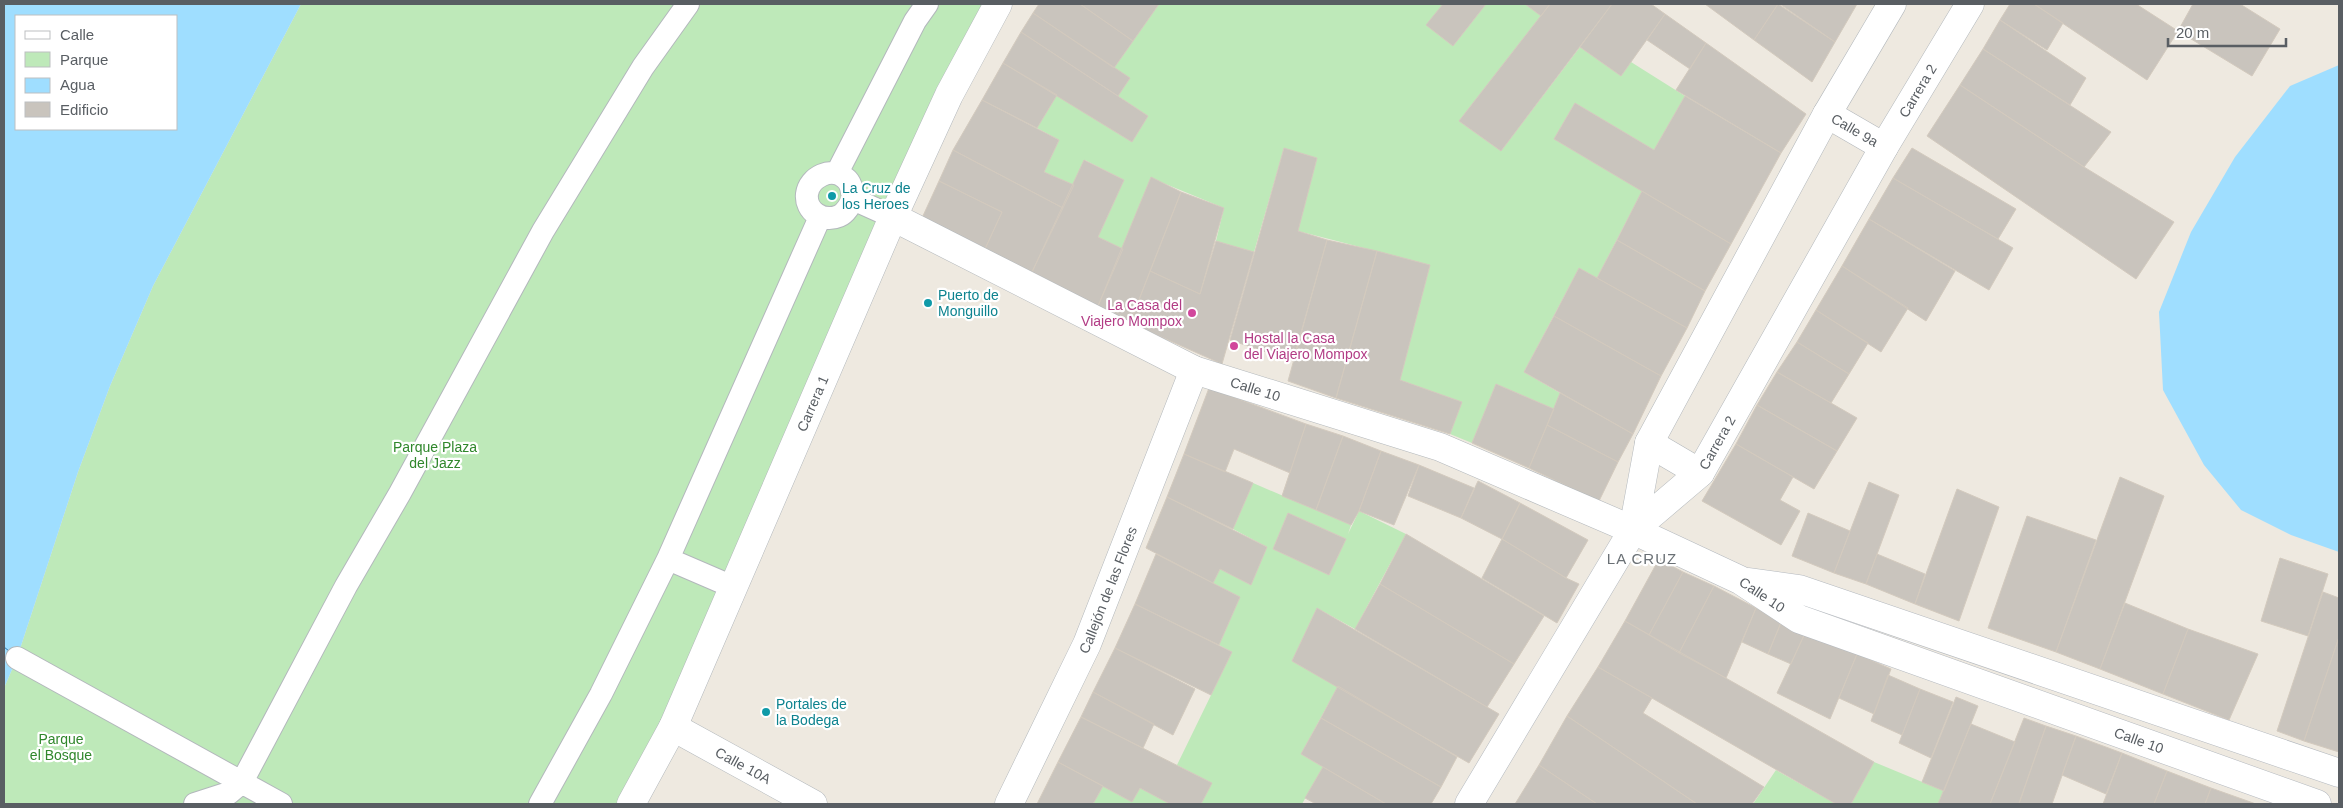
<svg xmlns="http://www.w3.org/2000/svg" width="2343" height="808" font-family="Arial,sans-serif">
<rect width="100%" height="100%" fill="#eee9e0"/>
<!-- green -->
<path fill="#bee9b9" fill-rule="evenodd" d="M301,4H998L631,804H4V688L17,658L78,472L110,386L153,286Z
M1159,4H1443L1427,25L1453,46L1486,4H1525L1541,16L1459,121L1501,151L1580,47L1621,76L1631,62L1685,96L1654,150L1575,103L1554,139L1642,191L1597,278L1579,268L1524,372L1560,393L1554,409L1496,384L1472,443L1450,434L1462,402L1400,380L1430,265L1298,231L1317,158L1284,148L1254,252L1216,241L1224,208L1151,178L1123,249L1098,237L1124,180L1085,160L1074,185L1044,172L1059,140L1037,128L1057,95L1132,142L1148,116L1118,96L1130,78L1114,68Z
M1253,483L1351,525L1348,534L1359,511L1406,534L1355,629L1317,608L1292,661L1338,686L1301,754L1323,767L1302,804H1201L1211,783L1177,765L1232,652L1219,645L1240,597L1213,583L1220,569L1251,585L1267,547L1233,529ZM1288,513L1346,539L1329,575L1273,549Z
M1874,762L1944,791L1938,804H1851Z
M1776,770L1836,804H1753Z
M1103,786L1132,802L1140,788L1170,804H1093Z"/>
<!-- water -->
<path fill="#9fdeff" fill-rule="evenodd" d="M4,4H301L153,286L110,386L78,472L17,658L4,688ZM16,16H176V129H16Z
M2339,65V552L2291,535L2241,510L2204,465L2163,390L2159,312L2191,232L2235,157L2290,86Z"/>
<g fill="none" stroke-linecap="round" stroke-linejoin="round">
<!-- ferry -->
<path stroke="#307bb2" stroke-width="1" stroke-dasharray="6 5" stroke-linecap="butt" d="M4,647L9,651"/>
</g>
<!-- building -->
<path fill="#c9c4bd" stroke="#d3cabe" d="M1039,4H1080L1133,41L1114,68L1033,13Z
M1080,4H1159L1133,41Z
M1443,4H1486L1453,46L1426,25Z
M1525,4H1550L1541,16Z
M1550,4H1612L1501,151L1459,121Z
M1612,4H1651L1665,14L1621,76L1580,47Z
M1705,4H1778L1754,40Z
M1778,4L1835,42L1812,82L1754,40Z
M1780,4H1857L1835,42Z
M2010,4H2034L2063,23L2047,50L2000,20Z
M2034,4H2136L2178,31L2147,80Z
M2193,4H2240L2280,29L2252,76L2178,31Z
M1033,13L1130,78L1118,96L1021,32Z
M1665,14L1706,43L1690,69L1647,40Z
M2000,20L2086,78L2070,105L1983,49Z
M1021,32L1148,116L1132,142L1003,63Z
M1706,43L1806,114L1781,153L1676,90Z
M1983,49L2111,132L2084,167L1960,85Z
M1003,63L1057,95L1037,128L982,100Z
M1960,85L2084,167L2174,222L2136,279L1927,136Z
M1685,96L1781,153L1731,244L1554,139L1575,103L1654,150Z
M982,100L1059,140L1044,172L1074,185L1063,208L953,150Z
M1284,148L1317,158L1298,231L1327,240L1293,361L1230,340Z
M1912,148L2016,209L1998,239L1893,178Z
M953,150L1063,208L1032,272L985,249L1002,212L939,181Z
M1084,160L1124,180L1098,237L1123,249L1098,306L1032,272Z
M1151,177L1181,192L1130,323L1098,306Z
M1893,178L2013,248L1989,290L1869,219Z
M939,181L1002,212L985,249L922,218Z
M1642,191L1731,244L1705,291L1617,240Z
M1181,192L1224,208L1200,294L1150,271Z
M1869,219L1955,271L1926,321L1842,266Z
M1327,240L1377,251L1336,398L1288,381Z
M1617,240L1705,291L1687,328L1597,278Z
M1216,241L1254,252L1222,364L1130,323L1150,271L1200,294Z
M1377,251L1430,265L1400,380L1462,402L1450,434L1336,398Z
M1842,266L1908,308L1881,352L1816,310Z
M1579,268L1687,328L1661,376L1554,316Z
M1816,310L1868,343L1849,374L1797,342Z
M1554,316L1661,376L1633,434L1524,372Z
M1797,342L1849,374L1831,403L1777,372Z
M1777,372L1857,418L1837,451L1757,405Z
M1496,384L1554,409L1529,468L1472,443Z
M1209,388L1306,424L1290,473L1234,449L1225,472L1184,454Z
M1560,393L1633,434L1618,462L1547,425Z
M1757,405L1837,451L1814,489L1736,444Z
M1306,424L1343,436L1316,510L1282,496Z
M1547,425L1618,462L1599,501L1529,468Z
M1343,436L1381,451L1359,511L1351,525L1316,510Z
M1736,444L1793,477L1780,500L1800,511L1781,545L1702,501Z
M1381,451L1419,465L1394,525L1359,511Z
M1184,454L1253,483L1233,529L1167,497Z
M1419,465L1474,488L1461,518L1408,496Z
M2120,477L2164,496L2100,669L2056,652Z
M1478,481L1520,503L1502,539L1461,518Z
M1869,482L1899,495L1866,584L1834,573Z
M1957,489L1999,507L1959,621L1915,604Z
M1167,497L1267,547L1251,585L1220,569L1213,583L1146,548Z
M1520,503L1588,540L1566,578L1502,539Z
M1288,513L1346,539L1329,575L1273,549Z
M1808,513L1850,531L1834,573L1792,556Z
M2027,516L2096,540L2056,652L1988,628Z
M1406,534L1544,616L1514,664L1380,584Z
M1502,539L1566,578L1579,584L1557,623L1482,578Z
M1156,554L1240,597L1219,645L1135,604Z
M1877,554L1925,574L1915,604L1866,584Z
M2280,558L2328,574L2308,636L2261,621Z
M1659,559L1683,572L1649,635L1625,621Z
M1683,572L1714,586L1679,653L1649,635Z
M1380,584L1514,664L1487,707L1355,629Z
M1714,586L1756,608L1726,678L1679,653Z
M2323,592L2339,598V637L2304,741L2277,731Z
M2125,603L2188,629L2163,694L2100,669Z
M1135,604L1232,652L1211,695L1115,648Z
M1317,608L1499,714L1469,763L1292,661Z
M1756,608L1782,620L1768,654L1742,642Z
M1782,620L1806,631L1791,664L1768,654Z
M1625,621L1874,762L1851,804H1836L1598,667Z
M2188,629L2258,654L2229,720L2163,694Z
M1806,631L1857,654L1830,719L1777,693Z
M2339,637V752L2304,741Z
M1115,648L1195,689L1173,735L1093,692Z
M1857,654L1891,669L1874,714L1839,698Z
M1598,667L1652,698L1643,713L1764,787L1752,804H1697L1567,716Z
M1888,675L1920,689L1902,735L1871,721Z
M1338,686L1457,757L1441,787L1321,718Z
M1920,689L1953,702L1931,758L1899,743Z
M1093,692L1154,724L1143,748L1081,717Z
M1956,697L1978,706L1944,791L1922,782Z
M1567,716L1697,804H1597L1539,765Z
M1081,717L1212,783L1201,804H1170L1140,788L1132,802L1058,762Z
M1321,718L1441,787L1431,804H1386L1301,754Z
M2024,718L2046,726L2019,804H1990Z
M1971,724L2015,742L1990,804H1938Z
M2046,726L2076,736L2052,804H2021L2019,803Z
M2076,736L2122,753L2106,794L2062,775Z
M2122,753L2167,771L2154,804H2103Z
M1058,762L1103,786L1093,804H1037Z
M1539,765L1597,804H1515Z
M1323,767L1386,804H1316L1305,798Z
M2167,771L2211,788L2205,804H2154Z
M2211,788L2256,804H2205Z"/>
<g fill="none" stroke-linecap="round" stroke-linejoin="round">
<!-- service casing -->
<g stroke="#b3b8bc" stroke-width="24">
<path id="service" d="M837,173L915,21L927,4
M853,199C850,205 846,213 839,216C823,223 805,211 807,194C809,177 832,166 845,178C852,183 852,191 853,199L893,217
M668,559L733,587
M17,658L281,804
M195,804L229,793L242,782L346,586L400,493L543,231L643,67L688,4
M540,804L601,694L668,559L820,217"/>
</g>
<!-- minor casing -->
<g stroke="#b3b8bc" stroke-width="29">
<g id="minor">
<path id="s1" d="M1827,114L1884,147"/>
<path id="s2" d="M893,217L1194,370L1440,447L1633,530"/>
<path id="s3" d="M1649,443L1700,473L1884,147L1970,4"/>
<path d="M1700,473L1633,530L1649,443L1827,114L1892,4"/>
<path id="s4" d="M673,727L813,804"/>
<path id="s5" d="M631,804L673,727L893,217L949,95L998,4"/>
<path id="s6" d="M1009,804L1087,644L1194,370"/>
</g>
</g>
<!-- secondary casing -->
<g stroke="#b4b9bf" stroke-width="29">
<g id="secondary">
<path d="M1749,582L1799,589L2339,773"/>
<path id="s7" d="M1469,804L1633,530L1740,580L1799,619L2317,804"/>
</g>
</g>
<!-- service -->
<use href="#service" stroke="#fff" stroke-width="22"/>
<!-- minor -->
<use href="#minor" stroke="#fff" stroke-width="28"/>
<!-- secondary -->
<use href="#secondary" stroke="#fff" stroke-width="28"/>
</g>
<!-- markers -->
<g fill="#0f9aa8" stroke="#fff" stroke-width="2">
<circle cx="832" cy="196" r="5"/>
<circle cx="928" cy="303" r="5"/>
<circle cx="766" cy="712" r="5"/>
</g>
<g fill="#d1479c" stroke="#fff" stroke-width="2">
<circle cx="1192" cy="313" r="5"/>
<circle cx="1234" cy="346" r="5"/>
</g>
<g text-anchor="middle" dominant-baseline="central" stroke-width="4.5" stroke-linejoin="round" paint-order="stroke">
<!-- street labels -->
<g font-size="14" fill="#595e63" stroke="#fff">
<text stroke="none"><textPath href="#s3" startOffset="499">Carrera 2</textPath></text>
<text stroke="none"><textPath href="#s1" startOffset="32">Calle 9a</textPath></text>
<text stroke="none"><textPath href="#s2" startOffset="402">Calle 10</textPath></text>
<text stroke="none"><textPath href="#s5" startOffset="440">Carrera 1</textPath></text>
<text stroke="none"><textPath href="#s3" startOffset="94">Carrera 2</textPath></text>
<text stroke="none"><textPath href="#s6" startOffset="236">Callejón de las Flores</textPath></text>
<text stroke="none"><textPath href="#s7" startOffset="464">Calle 10</textPath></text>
<text stroke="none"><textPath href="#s7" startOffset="869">Calle 10</textPath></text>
<text stroke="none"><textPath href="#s4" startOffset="80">Calle 10A</textPath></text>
</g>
<!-- culture labels -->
<g font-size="14" fill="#0d838f" stroke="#fff" text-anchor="start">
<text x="842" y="188">La Cruz de<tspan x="842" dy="16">los Heroes</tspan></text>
<text x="938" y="295">Puerto de<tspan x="938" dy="16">Monguillo</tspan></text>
<text x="776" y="704">Portales de<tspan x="776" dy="16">la Bodega</tspan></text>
</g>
<!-- hotel labels -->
<g font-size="14" fill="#b23c85" stroke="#fff" text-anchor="end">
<text x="1182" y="305">La Casa del<tspan x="1182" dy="16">Viajero Mompox</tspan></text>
<text x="1244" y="338" text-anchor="start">Hostal la Casa<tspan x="1244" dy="16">del Viajero Mompox</tspan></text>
</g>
<!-- park labels -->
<g font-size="14" fill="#30872c" stroke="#fff">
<text x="435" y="447">Parque Plaza<tspan x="435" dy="16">del Jazz</tspan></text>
<text x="61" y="739">Parque<tspan x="61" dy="16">el Bosque</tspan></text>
</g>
<!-- neighbourhood labels -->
<g font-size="15" letter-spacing="1" fill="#6a7075" stroke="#fff">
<text x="1642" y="558">LA CRUZ</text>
</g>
</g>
<!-- border -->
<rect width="2343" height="808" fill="none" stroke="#595e63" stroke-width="10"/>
<!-- legend -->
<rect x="15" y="15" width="162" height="115" fill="#ffffff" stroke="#bdbfc1"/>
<rect x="25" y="31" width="25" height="8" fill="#ffffff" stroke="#bdbfc1"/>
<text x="60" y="40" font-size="15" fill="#595e63">Calle</text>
<rect x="25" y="52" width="25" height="15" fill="#bee9b9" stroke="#bdbfc1"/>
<text x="60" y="65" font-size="15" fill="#595e63">Parque</text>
<rect x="25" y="78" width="25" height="15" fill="#9fdeff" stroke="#bdbfc1"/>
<text x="60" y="90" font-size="15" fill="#595e63">Agua</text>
<rect x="25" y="102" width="25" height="15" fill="#c9c4bd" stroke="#bdbfc1"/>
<text x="60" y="115" font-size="15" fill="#595e63">Edificio</text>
<!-- scale -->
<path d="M2168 38v8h118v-8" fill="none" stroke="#595e63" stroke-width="2.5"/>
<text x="2176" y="38" font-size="15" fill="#595e63" stroke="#ffffff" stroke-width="4" paint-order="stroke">20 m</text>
</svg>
